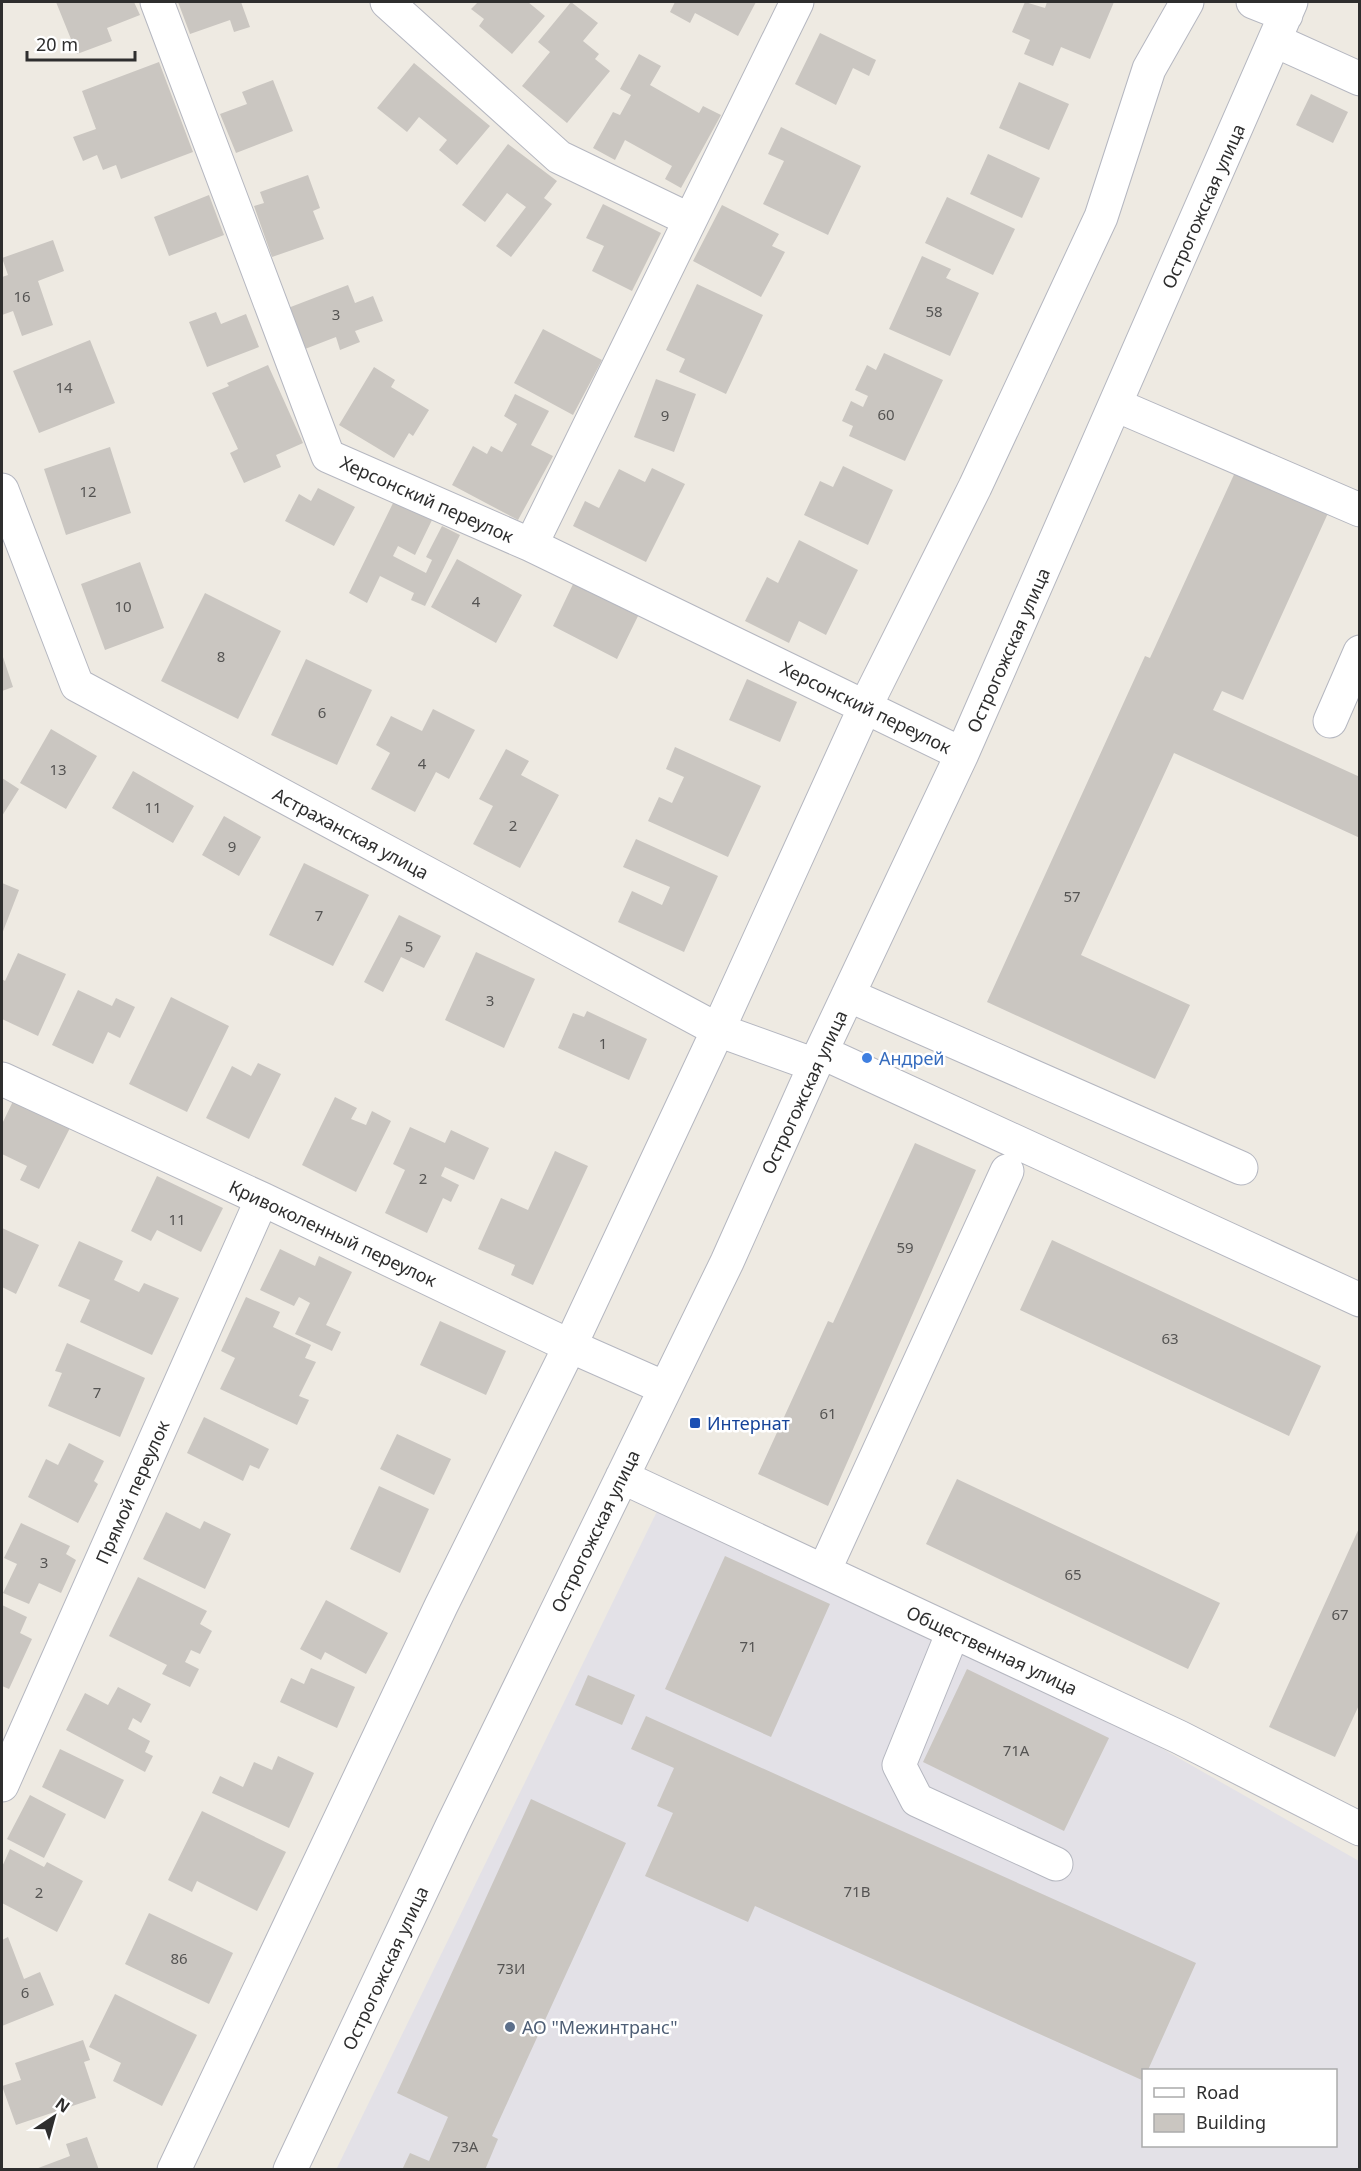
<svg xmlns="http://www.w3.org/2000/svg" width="1361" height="2171" font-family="'Noto Sans',sans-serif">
<rect width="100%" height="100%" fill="#eeeae2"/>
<!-- industrial -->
<path fill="#e3e1e7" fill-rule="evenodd" d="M664,1497L1112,1720L1359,1861V2169L336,2170ZM1144,2070H1336V2146H1144Z"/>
<!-- building -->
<path fill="#cac6c1" d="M56,2H134L140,15L107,28L112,41L77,54Z
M178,2H241L250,27L234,32L230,20L190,34Z
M478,2H528L545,16L512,54L479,26L484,19L471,9Z
M571,2L598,23L583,41L599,54L595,59L610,71L567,123L522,86L550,52L538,42Z
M675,2H756L738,36L695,13L690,23L670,12Z
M1025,2L1045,8L1047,2H1114L1090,59L1061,47L1053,66L1024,54L1030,40L1012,32Z
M820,33L876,60L869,76L853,68L836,105L795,84Z
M639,54L661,66L650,85L699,113L703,106L721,115L681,188L665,179L672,166L625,140L615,160L593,148L613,112L620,115L631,95L620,89Z
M159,62L193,152L121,179L116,165L103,170L97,155L83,161L73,137L96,129L82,91Z
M414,63L490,126L457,165L439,150L447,140L419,117L407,132L377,108Z
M273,80L293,131L236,153L220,114L247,104L242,92Z
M1019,82L1069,104L1049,150L999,128Z
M1311,94L1348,112L1333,143L1296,125Z
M781,127L861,166L828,235L763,204L784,161L768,154Z
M508,144L557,181L544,198L552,204L511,257L496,246L526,207L507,193L485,222L462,205Z
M988,154L1040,178L1022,218L970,194Z
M308,175L320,208L313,211L324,239L272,257L254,206L264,203L260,192Z
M209,195L224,235L169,256L154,217Z
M947,197L1015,229L993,275L925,243Z
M603,204L661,233L632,291L592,271L604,246L586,238Z
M722,205L779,234L772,246L785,252L761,297L693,261Z
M53,240L64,271L38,281L53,325L22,336L13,311L2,315V277L8,275L2,258Z
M922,256L951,269L946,278L979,293L950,356L889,329Z
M697,284L763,315L726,394L679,372L685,359L666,350Z
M348,285L355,303L373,296L383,321L355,331L360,342L340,350L336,337L305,349L288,308Z
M216,312L221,324L246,314L259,347L207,367L189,322Z
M543,329L602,360L573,415L514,383Z
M90,340L115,403L39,433L13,371Z
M884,353L943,380L905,461L849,436L853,426L842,421L851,401L863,407L868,396L855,390L867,365L876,370Z
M268,365L303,443L276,455L281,467L244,483L230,453L238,449L212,393L229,386L227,383Z
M374,367L395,380L391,387L429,410L413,436L409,433L394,458L339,425Z
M656,379L696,394L674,452L634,437Z
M515,394L549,411L531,445L553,456L518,520L452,485L473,446L487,454L491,446L502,452L517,424L504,416Z
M110,447L131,513L66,535L44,469Z
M843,466L893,490L868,545L804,515L820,481L833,487Z
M652,468L685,484L646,562L573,526L585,501L599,508L619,469L645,482Z
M1237,468L1329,511L1243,700L1222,691L1213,710L1360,777V838L1174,753L1081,955L1190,1005L1155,1079L987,1002L1145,656L1150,658Z
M318,488L355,507L334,546L285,521L299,494L311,501Z
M394,501L432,520L415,555L398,546L393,556L426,573L432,560L426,557L442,526L460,535L425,606L411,600L414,593L380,576L367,603L349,593Z
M799,540L858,570L826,635L799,621L789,643L745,621L767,577L778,583Z
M457,559L522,595L496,643L431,607Z
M140,562L164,628L105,650L81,584Z
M574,582L639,614L617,659L553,626Z
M205,593L281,631L238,719L161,681Z
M2,654L13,687L2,691Z
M306,659L372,690L337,765L271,735Z
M747,679L797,702L780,742L729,720Z
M433,709L475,730L449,779L436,772L415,812L371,789L390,753L376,745L391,716L422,731Z
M51,729L97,756L66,809L20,783Z
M675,747L761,786L728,857L648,821L659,797L672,803L684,777L666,769Z
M506,749L529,761L521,775L559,795L520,868L473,844L493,806L479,799Z
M133,771L194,806L173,843L112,808Z
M2,778L19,789L2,816Z
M224,816L261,837L239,876L202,855Z
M636,839L718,876L684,952L618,922L632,891L662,905L670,887L623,867Z
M304,863L369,895L333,966L269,935Z
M2,883L19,890L2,934Z
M399,915L441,936L424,968L401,957L383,992L364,982Z
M476,952L535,979L504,1048L445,1020Z
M18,953L66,974L38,1036L2,1019V979L5,981Z
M78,990L112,1006L116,998L135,1007L120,1038L108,1032L93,1064L52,1045Z
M171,997L229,1026L187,1112L129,1084Z
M587,1011L647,1039L629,1080L558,1048L573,1013L584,1017Z
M258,1063L281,1074L249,1139L206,1118L232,1066L251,1076Z
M15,1097L71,1126L39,1189L20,1180L27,1166L2,1154V1124Z
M335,1097L357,1108L351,1119L366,1125L372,1111L391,1121L356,1192L302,1165Z
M410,1127L445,1143L451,1130L489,1148L474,1180L445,1167L441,1176L459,1185L451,1202L443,1198L427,1233L385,1213L405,1170L393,1164Z
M915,1143L976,1170L828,1506L758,1474L828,1321L833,1323Z
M555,1151L588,1166L533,1285L511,1275L515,1265L478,1249L501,1198L528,1210Z
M157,1176L223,1208L201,1252L157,1230L151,1241L131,1231Z
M2,1228L39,1245L16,1294L2,1287Z
M1052,1240L1321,1366L1289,1436L1020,1310Z
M79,1241L123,1261L114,1280L139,1292L144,1283L179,1298L152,1355L80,1322L90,1300L58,1286Z
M280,1249L315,1266L319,1256L352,1272L326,1325L341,1332L332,1351L295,1334L310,1303L299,1297L294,1306L260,1290Z
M246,1297L280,1312L273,1327L311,1345L305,1358L316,1362L299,1396L309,1400L297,1425L220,1389L235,1358L221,1351Z
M440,1321L506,1351L486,1395L420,1365Z
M67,1343L145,1378L120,1437L48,1406L62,1373L55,1371Z
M204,1417L269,1449L259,1469L250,1465L243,1481L187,1453Z
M397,1434L451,1459L434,1495L380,1469Z
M69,1443L104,1461L94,1481L98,1484L78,1523L28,1497L46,1459L58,1465Z
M957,1479L1220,1603L1188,1669L926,1544Z
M379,1486L429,1509L400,1573L350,1549Z
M166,1512L200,1529L204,1521L231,1534L205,1589L143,1559Z
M21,1523L70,1546L66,1554L76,1560L61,1593L39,1583L29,1604L3,1593L17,1564L4,1558Z
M1360,1526V1703L1335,1757L1269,1727Z
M725,1556L830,1604L771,1737L665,1689Z
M138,1577L207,1611L200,1624L212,1631L200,1654L191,1650L185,1662L199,1669L190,1687L162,1674L167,1665L109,1636Z
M326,1600L388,1633L366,1674L325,1652L321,1660L300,1649Z
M2,1605L27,1617L20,1633L32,1639L9,1689L2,1686Z
M311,1668L355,1687L337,1728L280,1702L291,1678L304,1684Z
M967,1669L1109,1738L1064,1831L923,1762Z
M588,1675L635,1695L622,1725L575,1705Z
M118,1687L151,1704L141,1723L133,1718L128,1729L150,1741L145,1752L153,1756L145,1772L66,1730L85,1693L108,1705Z
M646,1716L1196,1963L1148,2070H1144V2081L755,1906L748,1922L645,1876L673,1813L657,1806L674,1768L631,1749Z
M60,1749L124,1780L105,1819L42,1787Z
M278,1756L314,1773L289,1828L212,1793L220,1776L243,1787L254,1762L272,1770Z
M30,1795L66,1814L44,1858L7,1839Z
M531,1799L626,1843L492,2136L498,2139L485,2170H402L410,2153L429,2161L448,2117L397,2093Z
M202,1811L286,1852L257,1911L197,1881L192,1892L168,1880Z
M10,1849L44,1867L47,1862L83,1881L57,1932L2,1903V1867Z
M149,1913L233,1953L209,2004L125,1964Z
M8,1937L24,1979L40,1972L54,2005L2,2026V1940Z
M115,1994L197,2035L162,2106L113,2081L121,2063L89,2047Z
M83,2040L90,2060L84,2062L96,2098L16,2125L2,2086L21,2080L15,2063Z
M87,2137L99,2170H33L70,2156L66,2144Z"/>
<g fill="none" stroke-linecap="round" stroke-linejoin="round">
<!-- minor casing -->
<g stroke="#b5b7c0" stroke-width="35">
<path id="minor" d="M157,2L328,456L531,545L962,754
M387,2L559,157L688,219
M1253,2L1286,15
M1276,41L1360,79
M1116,405L1360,510
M2,490L77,685L718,1030L815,1065
M531,545L797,2
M1330,721L1360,652
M848,995L1241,1168
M821,1052L1360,1300
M2,1079L262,1199L570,1346L665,1388
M622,1477L1179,1737L1360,1829
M824,1571L1007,1171
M953,1632L899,1765L917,1800L1056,1864
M2,1785L262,1199
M174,2170L441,1606L570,1346L718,1030L865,707L975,487L1101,217L1149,69L1187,2
M290,2170L452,1826L727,1262L815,1065L962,754L1291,2"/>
</g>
<!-- minor -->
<use href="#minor" stroke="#fff" stroke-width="33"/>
</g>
<!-- markers -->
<circle fill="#3f7fe0" stroke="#fff" stroke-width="2" cx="867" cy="1058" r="6"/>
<rect fill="#1a4fb4" stroke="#fff" stroke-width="2" x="689" y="1417" width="12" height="12" rx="3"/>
<circle fill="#5c6f8a" stroke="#fff" stroke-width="2" cx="510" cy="2027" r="6"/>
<g text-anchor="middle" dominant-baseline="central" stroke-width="5" stroke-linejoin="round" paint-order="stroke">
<!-- number labels -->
<g font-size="15" fill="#555453">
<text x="22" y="296">16</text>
<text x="934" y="311">58</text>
<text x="336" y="314">3</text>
<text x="64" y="387">14</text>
<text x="886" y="414">60</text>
<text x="665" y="415">9</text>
<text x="88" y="491">12</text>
<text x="476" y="601">4</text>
<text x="123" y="606">10</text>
<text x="221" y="656">8</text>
<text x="322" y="712">6</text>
<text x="422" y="763">4</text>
<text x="58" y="769">13</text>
<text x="153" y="807">11</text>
<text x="513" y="825">2</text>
<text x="232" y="846">9</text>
<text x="1072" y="896">57</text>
<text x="319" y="915">7</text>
<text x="409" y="946">5</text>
<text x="490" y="1000">3</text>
<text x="603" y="1043">1</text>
<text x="423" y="1178">2</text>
<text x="177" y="1219">11</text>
<text x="905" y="1247">59</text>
<text x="1170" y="1338">63</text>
<text x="97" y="1392">7</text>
<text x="828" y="1413">61</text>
<text x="44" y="1562">3</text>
<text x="1073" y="1574">65</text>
<text x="1340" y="1614">67</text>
<text x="748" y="1646">71</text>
<text x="1016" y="1750">71А</text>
<text x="857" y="1891">71В</text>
<text x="39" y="1892">2</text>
<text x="179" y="1958">86</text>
<text x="511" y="1968">73И</text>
<text x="25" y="1992">6</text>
<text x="465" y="2146">73А</text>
</g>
<!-- street labels -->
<g font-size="18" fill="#2e2e2e" stroke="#fff">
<text transform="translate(1203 206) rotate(-66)">Острогожская улица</text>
<text transform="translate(427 499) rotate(24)">Херсонский переулок</text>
<text transform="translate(1008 650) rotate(-66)">Острогожская улица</text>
<text transform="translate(866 707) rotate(26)">Херсонский переулок</text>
<text transform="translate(351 833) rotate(28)">Астраханская улица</text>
<text transform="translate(804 1092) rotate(-65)">Острогожская улица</text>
<text transform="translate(333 1233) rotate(25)">Кривоколенный переулок</text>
<text transform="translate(132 1492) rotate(-66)">Прямой переулок</text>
<text transform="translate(595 1531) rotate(-64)">Острогожская улица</text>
<text transform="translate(992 1650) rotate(25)">Общественная улица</text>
<text transform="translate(385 1968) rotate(-65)">Острогожская улица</text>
</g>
<!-- shop labels -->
<g font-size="18" fill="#366cbe" stroke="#fff" text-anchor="start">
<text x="879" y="1058">Андрей</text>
</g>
<!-- transit labels -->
<g font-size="18" fill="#164399" stroke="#fff" text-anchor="start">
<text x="707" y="1423">Интернат</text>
</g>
<!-- service labels -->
<g font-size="18" fill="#4e5e75" stroke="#fff" text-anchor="start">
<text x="522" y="2027">АО "Межинтранс"</text>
</g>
</g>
<!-- border -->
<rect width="1361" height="2171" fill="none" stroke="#2e2e2e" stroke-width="6"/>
<!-- legend -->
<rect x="1142" y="2069" width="195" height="78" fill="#ffffff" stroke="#ababab" stroke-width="1.5"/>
<rect x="1154" y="2088" width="30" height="9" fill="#ffffff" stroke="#ababab" stroke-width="1.5"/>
<text x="1196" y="2099" font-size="18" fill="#2e2e2e">Road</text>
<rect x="1154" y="2114" width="30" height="18" fill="#cac6c1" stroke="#ababab" stroke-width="1.5"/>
<text x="1196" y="2129" font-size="18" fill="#2e2e2e">Building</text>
<!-- north arrow -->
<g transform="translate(54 2117) rotate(36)" stroke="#ffffff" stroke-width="4.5" paint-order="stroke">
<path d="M0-4.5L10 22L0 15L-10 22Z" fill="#2e2e2e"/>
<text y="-9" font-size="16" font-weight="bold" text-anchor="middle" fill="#2e2e2e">N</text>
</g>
<!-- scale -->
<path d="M27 51v9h108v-9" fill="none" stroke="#2e2e2e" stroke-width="3"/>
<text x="36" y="51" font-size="18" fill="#2e2e2e" stroke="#ffffff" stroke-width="4.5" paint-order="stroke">20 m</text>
</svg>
